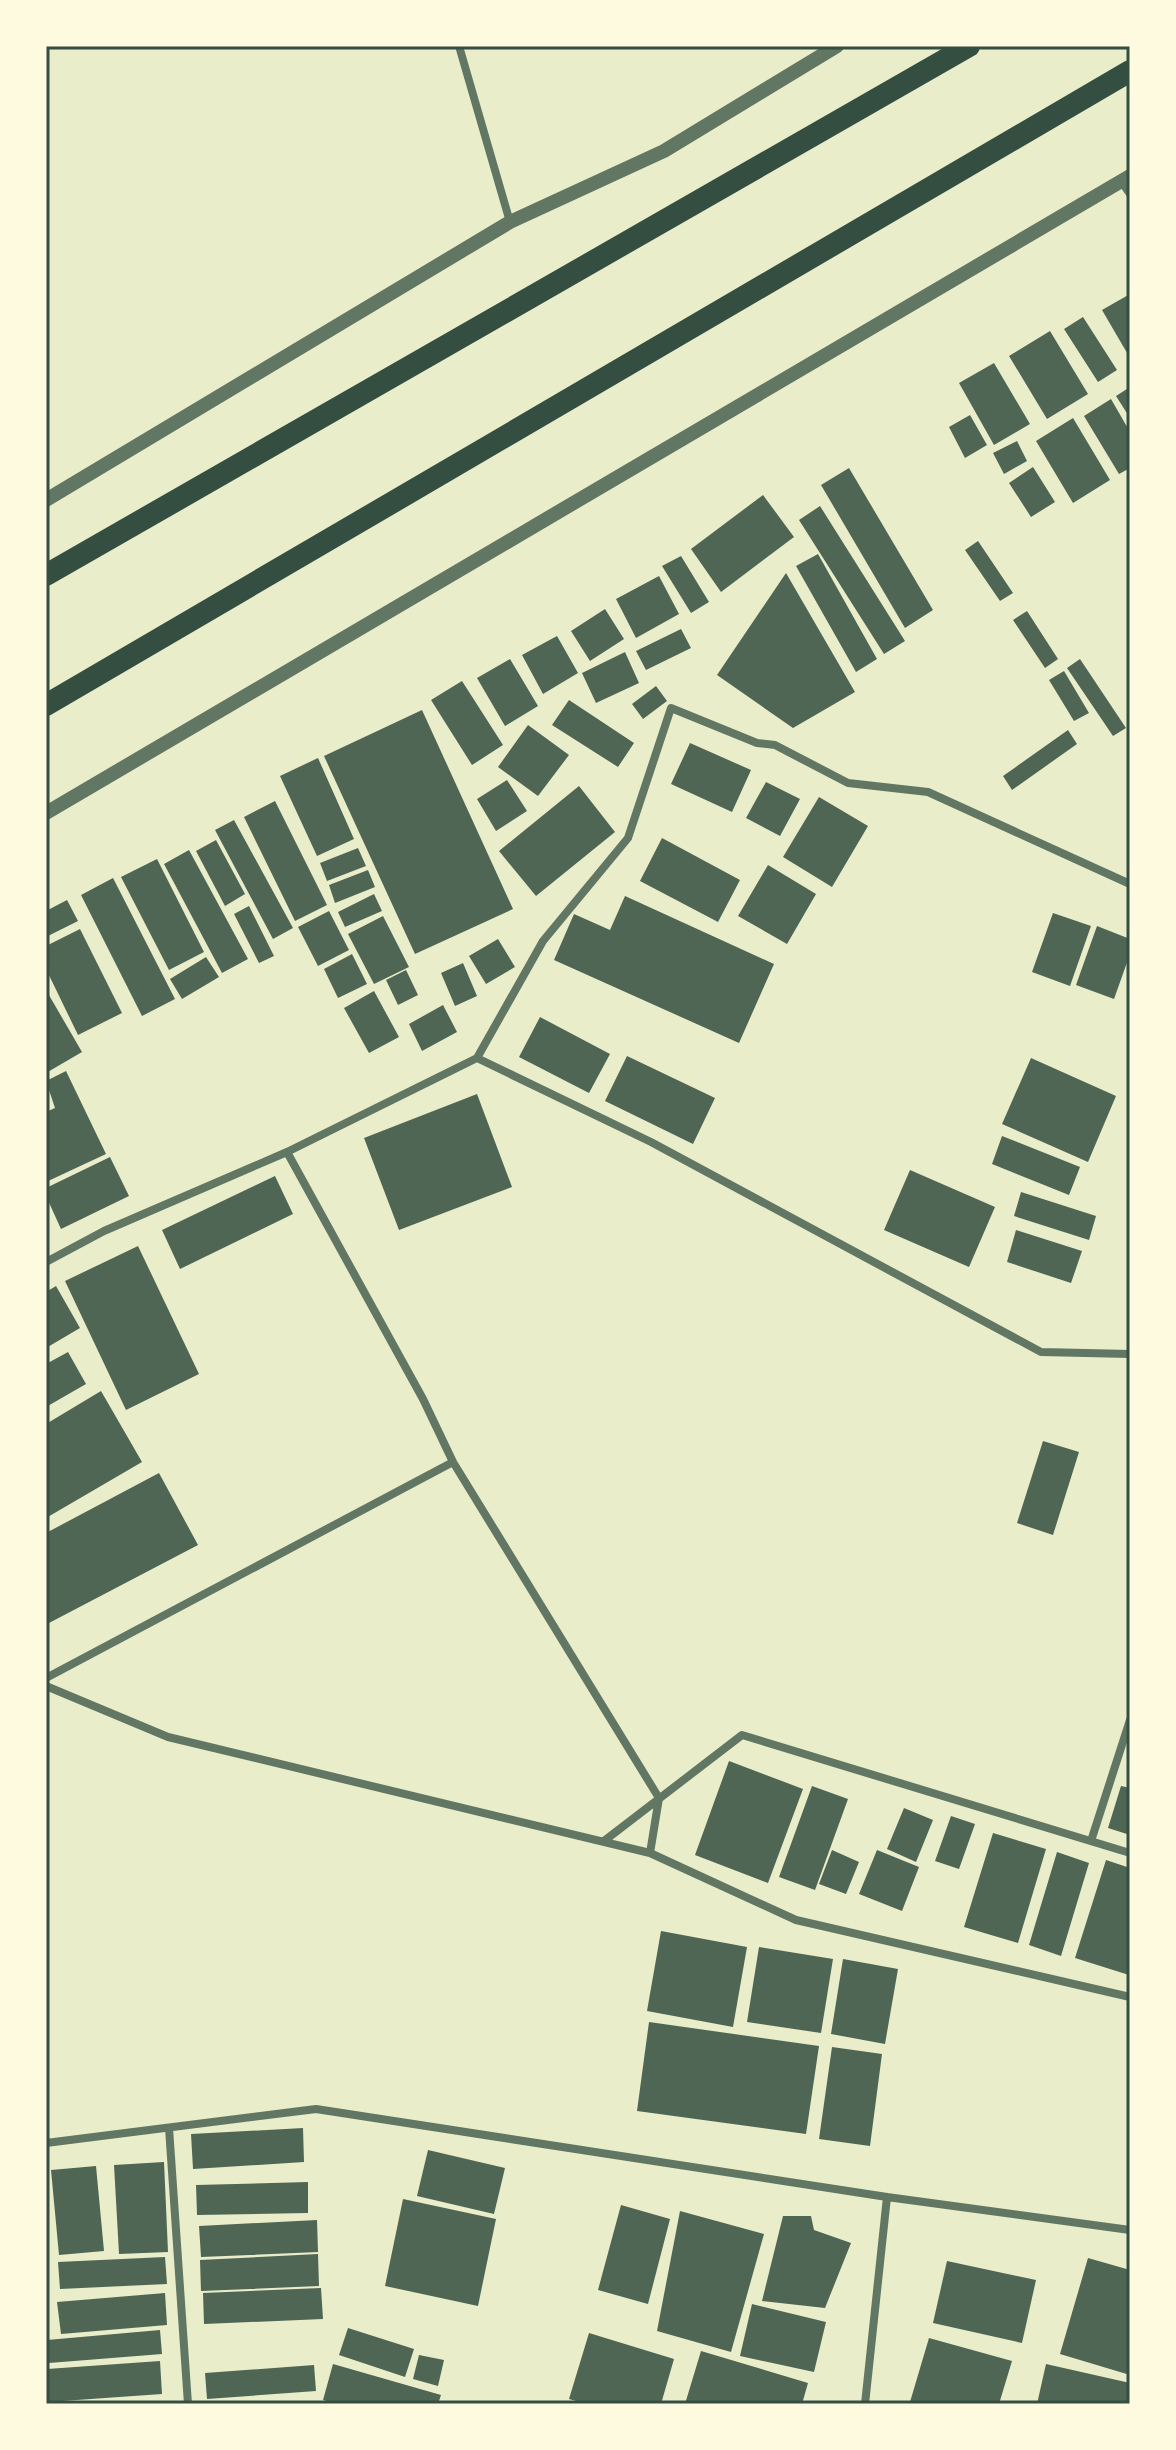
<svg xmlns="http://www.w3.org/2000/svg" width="1176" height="2450" font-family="Georgia,serif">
<rect width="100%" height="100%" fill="#e9edc9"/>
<!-- building -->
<path fill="#4f6655" d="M1130,294V358L1102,310Z
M1083,317L1117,370L1098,382L1064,329Z
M1050,331L1088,394L1047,419L1009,356Z
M994,363L1030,424L994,445L959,383Z
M1130,387V418L1116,396Z
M1111,399L1130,432V468L1119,474L1084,416Z
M970,415L987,445L965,458L949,427Z
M1073,418L1110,480L1073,503L1036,441Z
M1017,441L1027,461L1004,474L993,453Z
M1033,467L1055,502L1031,517L1009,483Z
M849,468L933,610L905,628L821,485Z
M763,495L794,537L721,592L691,549Z
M820,506L905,641L884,654L799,520Z
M978,541L1013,593L1000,601L965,550Z
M818,554L877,659L856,672L796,566Z
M681,556L709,602L691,613L662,566Z
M786,573L855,692L793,728L717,675Z
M659,576L679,614L636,638L616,599Z
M605,609L624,639L590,661L571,631Z
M1027,611L1058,659L1045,668L1013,620Z
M681,629L691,648L646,670L636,651Z
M557,636L578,673L543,694L522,655Z
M625,652L639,683L596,703L582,673Z
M510,659L538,706L505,726L477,678Z
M1080,659L1126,728L1113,736L1067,668Z
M1064,671L1089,713L1074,721L1049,680Z
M462,681L503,745L472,765L431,700Z
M656,686L667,701L643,719L632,704Z
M569,700L634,743L618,767L552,725Z
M422,710L513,909L415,954L324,756Z
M528,725L569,755L538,796L498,767Z
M1068,730L1077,744L1012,790L1003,776Z
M690,743L751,770L732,812L671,784Z
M318,758L354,839L317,856L280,776Z
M507,780L527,811L496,831L477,799Z
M766,782L800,799L780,836L746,818Z
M579,786L615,832L536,896L499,851Z
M819,797L868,826L832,887L783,857Z
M275,801L327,905L295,921L244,817Z
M234,820L293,928L273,939L215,830Z
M662,838L740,880L718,922L640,881Z
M216,840L245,894L225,906L196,851Z
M358,848L366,866L327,881L320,863Z
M189,850L248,959L222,973L164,864Z
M157,859L204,952L169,970L121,877Z
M768,865L816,894L787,944L738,916Z
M368,870L375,887L335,903L329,885Z
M113,878L175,999L142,1016L81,895Z
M374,894L382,911L345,927L338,912Z
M625,896L774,964L739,1043L554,960L574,914L610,930Z
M67,900L78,921L46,937V911Z
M249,906L274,956L259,963L234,914Z
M329,911L349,950L318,966L298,927Z
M1053,913L1091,926L1070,986L1032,972Z
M383,916L409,967L374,984L348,934Z
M1097,926L1130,939V954L1114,999L1076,985Z
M80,929L122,1013L78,1035L46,969V946Z
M498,939L515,967L486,984L469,956Z
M352,954L367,984L338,998L324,969Z
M206,957L219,977L182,999L170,979Z
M463,963L477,996L455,1006L441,973Z
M406,970L418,995L398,1005L386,980Z
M46,990L82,1052L46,1073Z
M374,991L399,1037L369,1053L344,1008Z
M443,1005L457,1032L422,1051L409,1024Z
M540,1017L610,1054L589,1093L519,1057Z
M627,1056L715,1098L693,1144L605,1101Z
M1031,1058L1116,1096L1088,1162L1002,1124Z
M66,1071L106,1154L46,1182V1112L55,1108L46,1081Z
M477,1094L512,1187L399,1230L364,1138Z
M1002,1136L1080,1167L1069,1195L992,1164Z
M110,1157L129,1196L61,1229L46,1196V1188Z
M910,1170L995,1207L969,1267L884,1230Z
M275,1176L293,1214L180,1269L162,1230Z
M1021,1192L1096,1216L1089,1240L1014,1216Z
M1016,1230L1082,1251L1071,1283L1007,1262Z
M138,1246L199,1374L126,1410L65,1281Z
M56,1286L80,1328L46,1348V1292Z
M68,1352L86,1384L46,1407V1364Z
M101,1391L142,1462L46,1518V1424Z
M1043,1441L1079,1452L1053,1535L1017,1523Z
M159,1473L198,1545L49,1623L46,1617V1533Z
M729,1761L803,1789L768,1883L695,1855Z
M812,1786L848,1799L815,1890L779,1877Z
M1121,1786L1130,1788V1835L1108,1828Z
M904,1808L933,1820L916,1862L887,1849Z
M951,1816L975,1824L959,1869L935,1861Z
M993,1833L1046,1849L1018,1943L964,1927Z
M832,1850L859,1862L846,1894L819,1884Z
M877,1850L919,1867L902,1911L859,1894Z
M1057,1852L1089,1863L1061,1956L1029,1945Z
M1106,1860L1130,1868L1129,1975L1075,1958Z
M661,1931L747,1947L733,2027L647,2011Z
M759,1947L833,1959L821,2033L747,2022Z
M843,1959L898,1969L885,2044L831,2034Z
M649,2022L819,2046L806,2134L637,2111Z
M832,2047L882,2054L870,2146L819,2139Z
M303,2128L304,2162L193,2169L191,2134Z
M428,2150L505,2168L494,2214L417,2196Z
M164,2162L168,2252L119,2254L114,2165Z
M96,2166L104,2251L59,2255L51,2170Z
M308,2182V2213L197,2215L196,2185Z
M403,2199L496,2219L478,2306L385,2286Z
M621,2205L670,2219L648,2304L598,2290Z
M680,2211L764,2234L731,2352L657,2331Z
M783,2216H811L814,2230L851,2243L825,2308L762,2301Z
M317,2220L318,2252L201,2257L199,2226Z
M318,2254L319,2286L201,2291L200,2260Z
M165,2257L167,2284L60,2289L58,2262Z
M1088,2258L1130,2270V2375L1060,2354Z
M947,2261L1036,2280L1022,2343L933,2323Z
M321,2288L323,2319L204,2324L203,2293Z
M165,2293L167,2325L61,2334L57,2302Z
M752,2304L826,2322L814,2372L740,2356Z
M348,2328L414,2349L405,2377L339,2355Z
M160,2330L162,2354L49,2363L47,2340Z
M589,2333L674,2359L661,2404H587L569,2399Z
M929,2338L1012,2361L999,2404L910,2402Z
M701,2351L808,2383L802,2404H685Z
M419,2355L444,2360L438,2386L413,2379Z
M160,2361L162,2394L48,2402L47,2369Z
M333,2364L441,2395L438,2404H336L323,2400Z
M1046,2364L1130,2383V2404H1037Z
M314,2365L316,2391L207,2399L205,2373Z"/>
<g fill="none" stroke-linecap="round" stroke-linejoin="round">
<!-- minor -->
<path stroke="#617663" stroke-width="8" d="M459,46L510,222
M1121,181L1130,194
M477,1058L651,1142L1041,1352L1130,1354
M287,1152L423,1399L453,1462L659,1798L650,1853
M46,1262L104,1231L287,1152L477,1058L543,941L628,838L671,708L757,743L775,745L848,783L928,792L1130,884
M46,1678L453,1462
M46,1686L168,1737L650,1853L796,1920L1130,1997
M604,1841L742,1735L1130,1853
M1091,1841L1130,1720
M169,2128L188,2404
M46,2143L316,2109L887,2197L865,2404
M887,2197L1130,2230"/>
<!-- tertiary -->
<path stroke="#617663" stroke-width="14" d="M46,500L510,222L664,151L837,46
M46,813L1130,176"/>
<!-- trunk -->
<path stroke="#344e41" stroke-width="22" d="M46,575L969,46
M46,705L1130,71"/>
</g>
<!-- border -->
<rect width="1176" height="2450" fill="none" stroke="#fefae0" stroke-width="96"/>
<rect x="48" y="48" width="1080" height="2354" fill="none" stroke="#344e41" stroke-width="3"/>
</svg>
